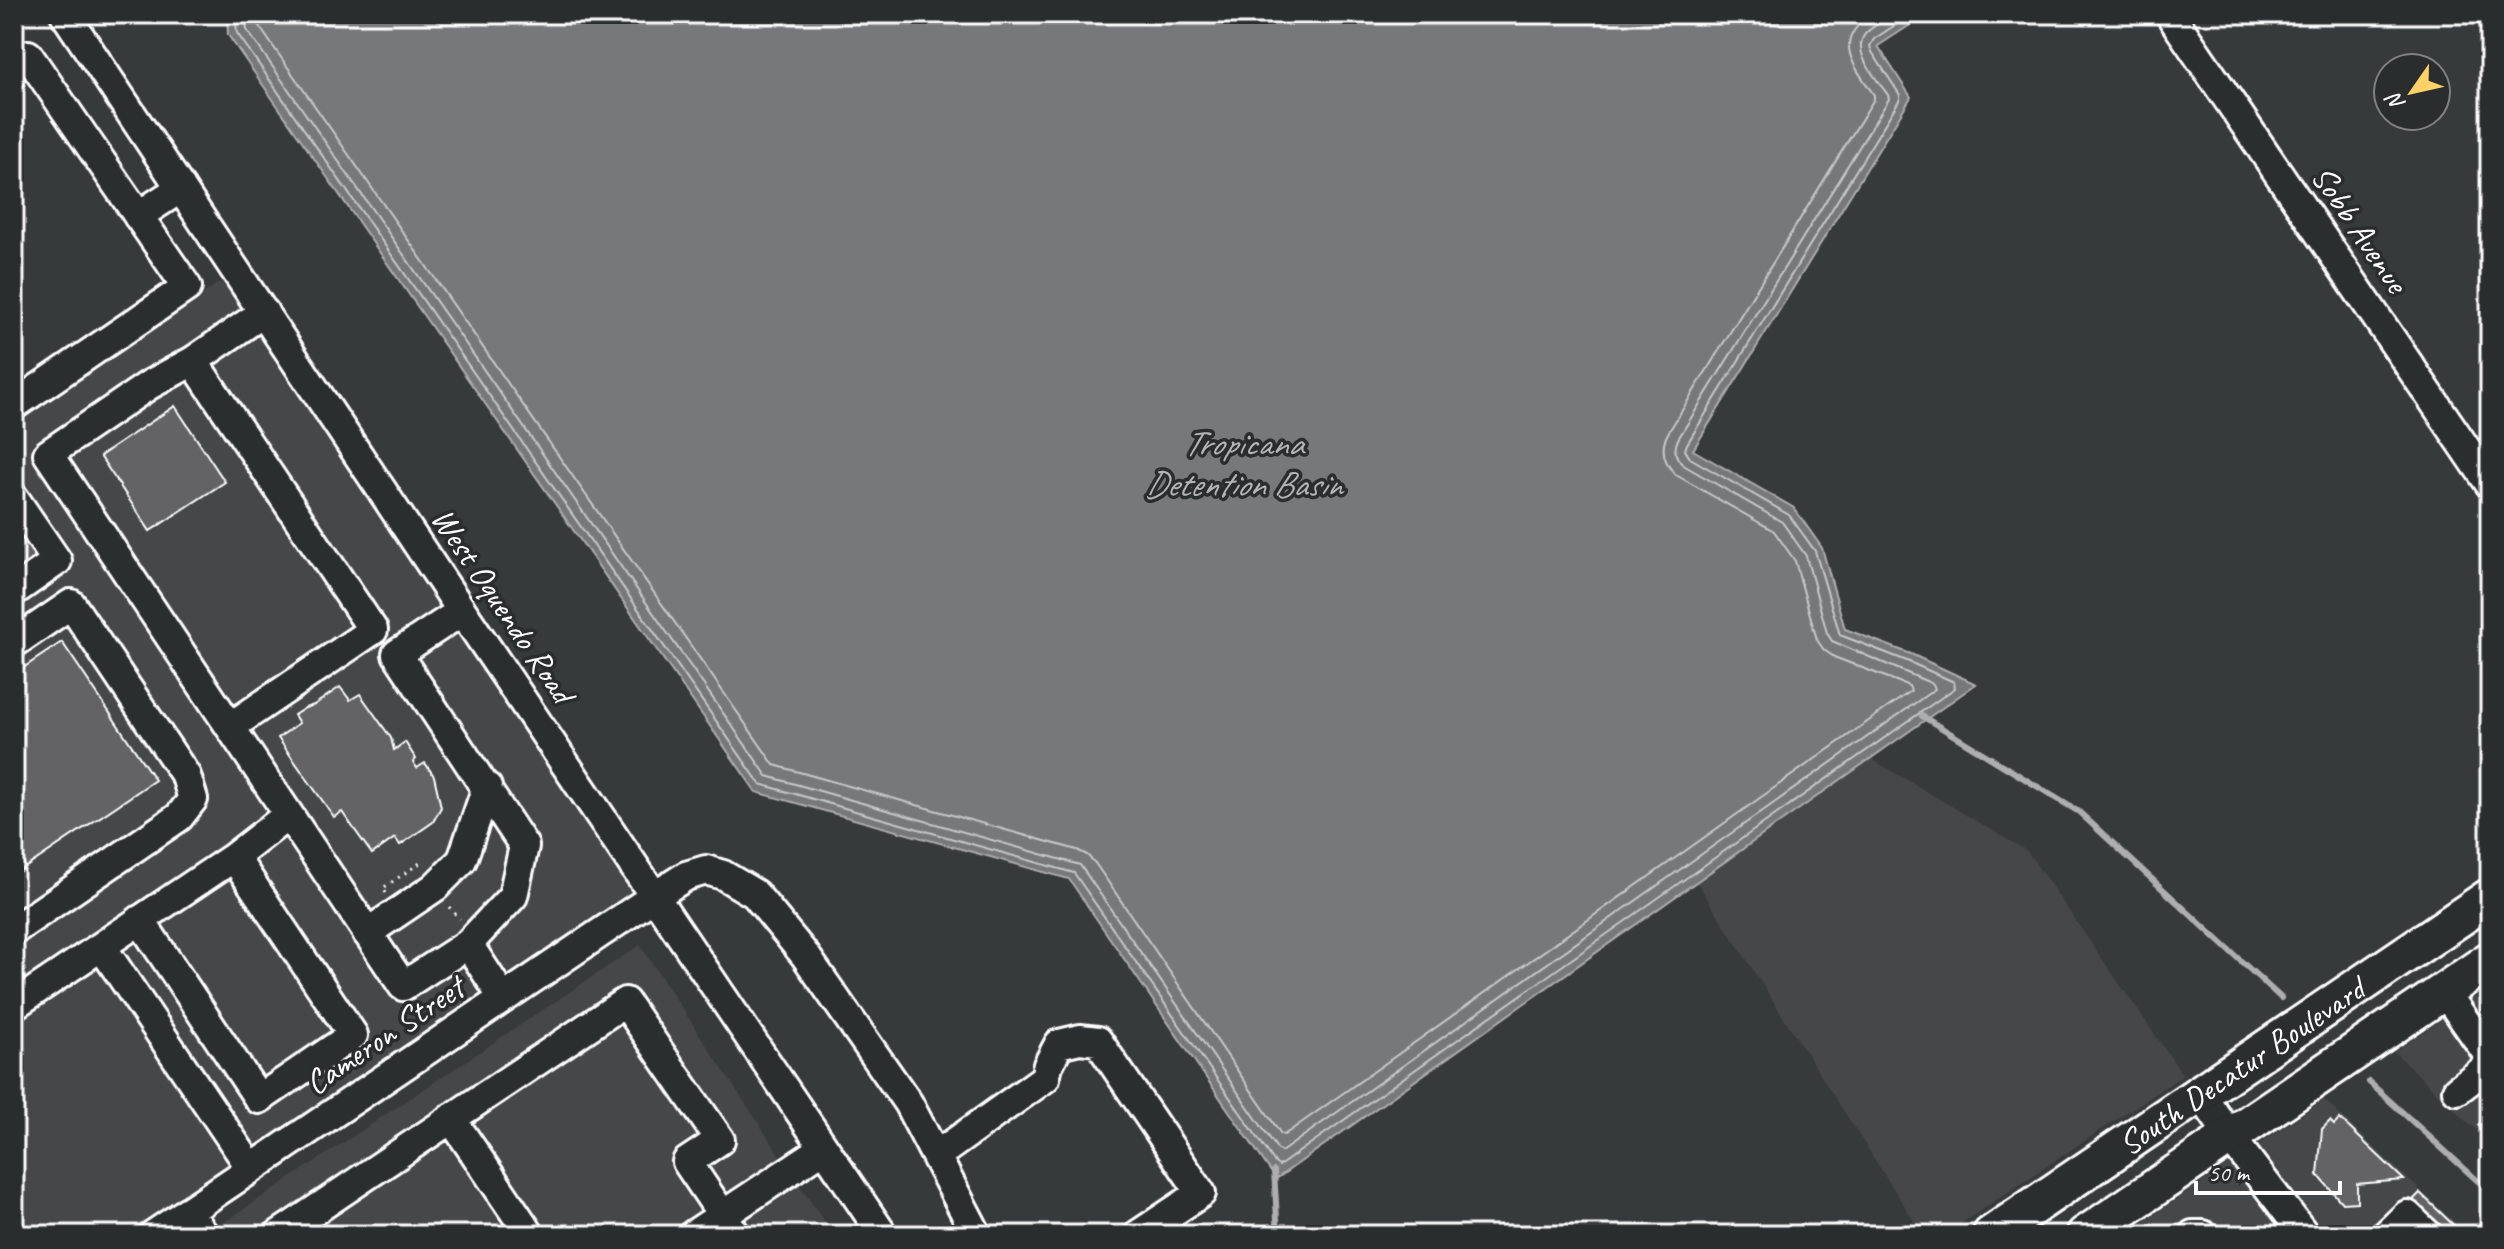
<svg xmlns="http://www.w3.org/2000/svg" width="2504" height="1249" font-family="Caveat,sans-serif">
<rect width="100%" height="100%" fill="#373a3b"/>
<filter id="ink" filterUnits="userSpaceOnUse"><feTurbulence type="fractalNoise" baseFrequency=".0125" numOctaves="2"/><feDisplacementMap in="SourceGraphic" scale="16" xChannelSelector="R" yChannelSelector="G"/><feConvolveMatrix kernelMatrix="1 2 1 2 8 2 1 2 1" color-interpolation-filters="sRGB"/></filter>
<g filter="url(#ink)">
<!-- built -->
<path fill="#444748" d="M235,272L655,896L153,1235H14V421Z
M1870,758L2027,851L2183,1075L1944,1235H1923L1696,881Z
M640,945L833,1235H205Z
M2490,987V1143L2394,1052Z
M2324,1100L2468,1235H2124Z"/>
<!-- water -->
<path fill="#767879" stroke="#adaeaf" stroke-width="2" d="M227,14H1927L1878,46L1911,97L1693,450L1794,508L1822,548L1845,629L1911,654L1976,684L1276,1179L1069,879L756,792L228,35Z"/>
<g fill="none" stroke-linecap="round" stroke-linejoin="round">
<!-- shore -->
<path stroke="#c8c9c9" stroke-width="2" d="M235,14L237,33L760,784L1074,873L1276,1164L1279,1166L1955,688L1954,682L1907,661L1840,635L1815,551L1789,515L1690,458L1685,450L1687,444L1900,99V95L1872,52L1870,46L1874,39L1912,14
M245,14L247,30L767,776L1080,865L1278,1150L1281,1152L1935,689L1933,684L1832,641L1827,633L1806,556L1782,522L1685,466C1675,459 1673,450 1678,439L1889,99L1888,95C1878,80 1848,50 1867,32C1874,25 1885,20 1894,14
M257,14L259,26L774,765L1077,850L1087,855L1095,863L1281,1134L1284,1135L1911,691L1909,686L1834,657L1824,650L1817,640L1795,561L1774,531L1676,475C1663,462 1660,448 1668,433L1874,99V95C1853,64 1831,41 1872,14"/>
<!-- stream -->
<path stroke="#adaeaf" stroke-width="6" d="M1922,716L2079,812L2281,998
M2369,1082L2490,1192
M1274,1171L1278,1235"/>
</g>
<!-- building -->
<path fill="#636465" stroke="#fff" stroke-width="2" d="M175,406L225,482L150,531L100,456Z
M14,521L41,561L14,580Z
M62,642L155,780L14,875V674Z
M340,687L350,700L360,694L391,738L394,750L405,742L416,759L413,762L417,768L425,763L434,776L441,807L433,822L400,845L395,838L372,854L342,812L334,817L278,738L299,723L294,715L305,708L314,705Z
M2490,1112V1137L2478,1125Z
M2340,1119L2404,1180L2357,1184V1202L2342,1203L2318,1175L2322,1129L2330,1121L2334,1125Z
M2420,1193L2464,1235H2440L2408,1205Z"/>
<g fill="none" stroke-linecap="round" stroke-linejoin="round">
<!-- minor casing -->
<g stroke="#fff" stroke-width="34">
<path id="minor" d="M65,14L462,611L883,1235
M2170,14L2490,484
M14,64L28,55L187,287L14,405
M138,216L181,188
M264,312L193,361L149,385L48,454L403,986L468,944
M193,361L373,630L230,727
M14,498L57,561L14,591
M462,611L397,654L524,846L513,896L468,944L503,998
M14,643L71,604L186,776L193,799L179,817L14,930
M234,857L288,815
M367,933L435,887L462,860L487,787
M102,947L251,1168
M2444,991L2490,1057
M14,1005L234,857L353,1035L259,1099L140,920
M2457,1090L2490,1065
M2200,1093L2231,1138L2305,1235
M451,1118L530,1235
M936,1156L1045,1078L1048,1065L1059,1044L1080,1039L1098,1041L1201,1193L1138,1235
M188,1211L204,1235
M153,1235L655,896L686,876L706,870L723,875L755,894L805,955L908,1103L977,1235
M278,1235L625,1002L720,1140L687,1162L736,1235
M693,1235L824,1148
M2193,1235H2203
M2386,1235L2407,1215L2428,1235"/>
</g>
<!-- major casing -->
<g stroke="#fff" stroke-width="42">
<g id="major">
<path id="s1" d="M1991,1235L2490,897"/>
<path d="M2085,1235L2490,960"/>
</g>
</g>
<!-- path -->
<path stroke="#fff" stroke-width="3" stroke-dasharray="2 6" stroke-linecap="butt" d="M386,893L383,888L420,863L423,867
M449,907L460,919"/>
<!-- minor -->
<use href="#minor" stroke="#2a2d2e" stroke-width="28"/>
<!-- major -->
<use href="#major" stroke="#2a2d2e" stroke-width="36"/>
</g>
</g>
<g text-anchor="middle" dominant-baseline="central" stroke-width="7" stroke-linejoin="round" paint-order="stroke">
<!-- street labels -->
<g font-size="34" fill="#fff" stroke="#2a2d2e">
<text transform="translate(2360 229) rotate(56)">Sobb Avenue</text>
<text transform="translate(503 605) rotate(56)">West Oquendo Road</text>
<text transform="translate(384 1035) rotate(-34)">Cameron Street</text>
<text stroke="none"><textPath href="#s1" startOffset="302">South Decatur Boulevard</textPath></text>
</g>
<!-- water labels -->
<g font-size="36" font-style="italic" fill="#b4b5b5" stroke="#2a2d2e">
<text x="1243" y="443">Tropicana<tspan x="1243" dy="41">Detention Basin</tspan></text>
</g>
</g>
<!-- margin -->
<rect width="2504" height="1249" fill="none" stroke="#2a2d2e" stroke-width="48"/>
<rect x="24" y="24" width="2456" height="1201" fill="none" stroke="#fff" stroke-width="3" filter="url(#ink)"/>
<!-- north arrow -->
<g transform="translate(2412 92) rotate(236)"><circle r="38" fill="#2a2d2e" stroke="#7f8182" stroke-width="2"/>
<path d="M0-6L14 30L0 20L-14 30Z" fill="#ffd166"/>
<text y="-12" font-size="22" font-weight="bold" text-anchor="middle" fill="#ffffff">N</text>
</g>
<!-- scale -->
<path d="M2196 1181v12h144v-12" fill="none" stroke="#ffffff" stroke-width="4"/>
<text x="2208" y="1181" font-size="24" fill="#ffffff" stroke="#2a2d2e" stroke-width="6" paint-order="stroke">50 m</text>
</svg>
